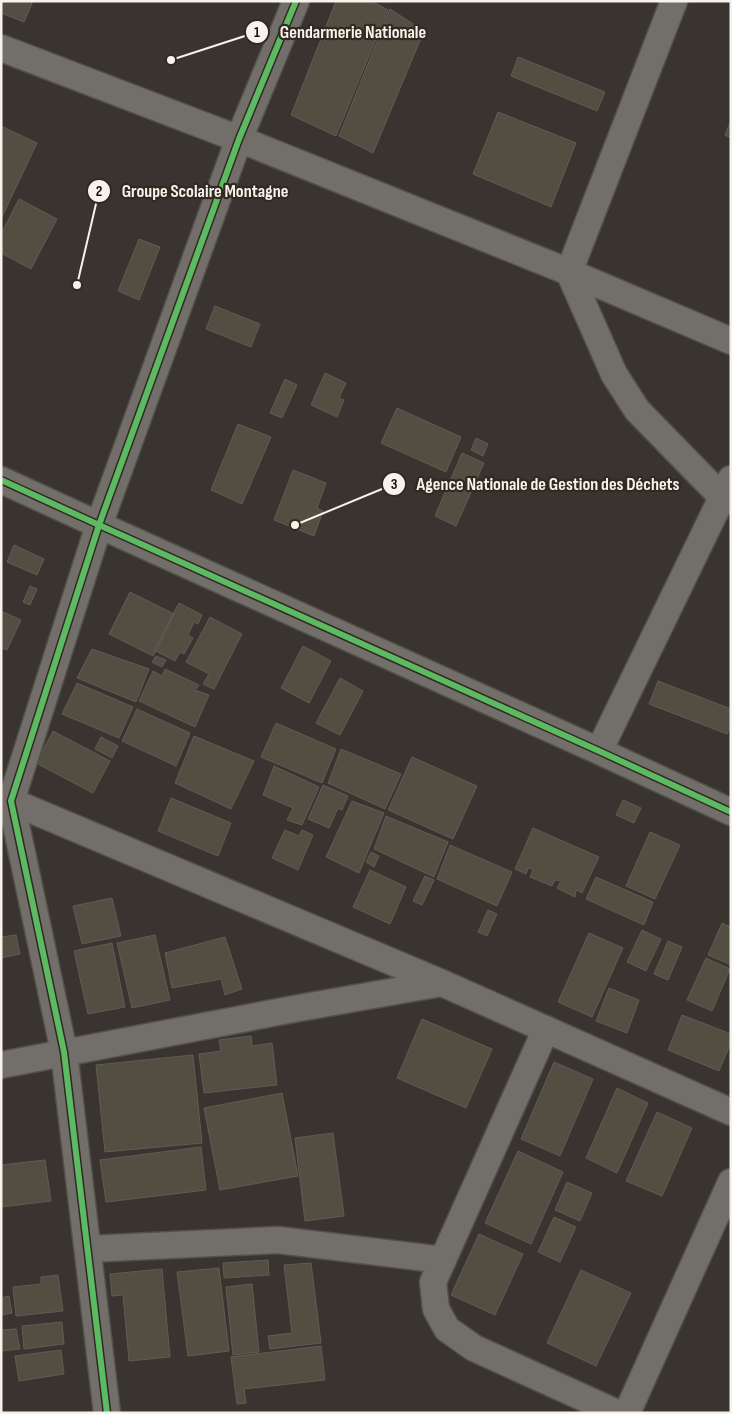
<svg xmlns="http://www.w3.org/2000/svg" width="732" height="1414" font-family="'Sofia Sans Condensed',sans-serif">
<rect width="100%" height="100%" fill="#39342f"/>
<!-- building -->
<path fill="#524e42" stroke="#5f5c57" d="M1,1H33L24,22L1,13Z
M336,1H371L388,10L336,136L291,115Z
M390,9L424,31L373,153L339,136Z
M518,57L605,92L597,111L511,76Z
M498,112L576,143L551,207L473,174Z
M731,120V138L725,135Z
M1,126L37,143L1,219Z
M19,199L57,219L31,269L1,253V234Z
M139,239L160,247L139,300L118,291Z
M215,306L260,324L251,347L206,329Z
M325,373L346,383L339,398L344,400L337,417L311,405Z
M285,379L297,385L282,418L270,413Z
M397,408L461,437L446,472L381,443Z
M238,424L271,437L242,504L211,490Z
M476,438L488,444L483,456L471,450Z
M462,453L484,463L456,526L435,516Z
M293,470L326,483L317,508L323,511L314,536L274,520Z
M14,545L44,559L37,575L7,562Z
M30,586L37,589L30,605L23,602Z
M130,592L174,614L153,656L109,634Z
M179,603L202,615L198,624L194,622L188,635L193,638L184,654L180,652L175,661L154,650Z
M1,611L21,620L7,650L1,648Z
M210,617L242,634L214,689L203,684L209,674L186,662Z
M303,646L331,661L309,703L281,688Z
M92,649L149,669L136,702L77,678Z
M156,656L166,660L162,667L152,662Z
M165,669L199,685L195,690L209,695L195,727L139,701L153,671L162,676Z
M340,678L363,691L340,735L316,723Z
M658,681L731,709V725L727,734L649,704Z
M77,683L133,707L119,738L62,714Z
M137,709L190,733L176,766L122,741Z
M276,723L336,749L322,783L261,757Z
M53,731L110,761L93,793L36,763Z
M194,736L254,761L231,809L175,783Z
M101,737L118,746L112,758L95,749Z
M341,749L401,774L385,809L328,783Z
M412,757L477,786L453,839L388,810Z
M274,766L319,787L302,825L287,820L293,808L263,795Z
M323,785L348,796L342,810L338,808L329,828L308,819Z
M171,798L231,823L218,856L158,831Z
M623,800L641,808L634,823L616,815Z
M352,801L384,813L359,873L326,857Z
M386,816L448,842L434,877L374,849Z
M533,828L599,857L582,893L576,890L575,897L557,888L561,881L555,880L552,886L530,877L533,870L528,868L526,874L515,869Z
M285,830L299,836L302,830L313,835L298,870L272,858Z
M650,832L680,845L655,899L626,886Z
M450,845L512,872L497,906L437,879Z
M371,852L379,856L374,867L366,862Z
M370,870L406,887L390,924L353,907Z
M425,876L434,880L422,905L413,901Z
M596,877L653,902L644,925L586,899Z
M112,898L121,936L82,944L73,906Z
M488,910L497,914L487,936L478,932Z
M722,923L731,927V965L708,955Z
M642,930L661,939L646,971L627,962Z
M589,933L623,948L592,1017L558,1002Z
M16,935L20,954L1,958V937Z
M155,935L170,1000L132,1008L117,943Z
M225,937L242,989L225,995L221,979L172,988L165,953Z
M668,941L682,947L668,980L654,974Z
M112,943L125,1007L88,1014L74,951Z
M706,958L730,969L712,1011L687,1000Z
M609,988L639,1000L627,1033L596,1021Z
M682,1015L731,1034V1042L719,1071L668,1050Z
M422,1019L492,1049L466,1108L397,1078Z
M251,1036L252,1046L272,1043L277,1085L204,1093L199,1054L221,1051L219,1040Z
M193,1055L202,1143L105,1152L96,1065Z
M554,1062L593,1079L560,1156L521,1139Z
M617,1088L648,1103L617,1173L586,1158Z
M282,1093L298,1176L220,1190L204,1108Z
M657,1112L692,1128L662,1196L626,1181Z
M333,1133L344,1216L305,1221L295,1138Z
M201,1147L206,1190L106,1202L100,1160Z
M518,1151L563,1172L531,1244L485,1223Z
M45,1160L51,1201L1,1207V1165Z
M567,1182L592,1193L580,1221L555,1210Z
M554,1217L576,1227L560,1262L538,1252Z
M479,1234L523,1254L495,1315L451,1295Z
M268,1260L269,1275L224,1278L223,1263Z
M311,1263L321,1343L270,1349L268,1336L292,1333L284,1265Z
M219,1268L229,1351L188,1356L177,1272Z
M162,1269L170,1357L129,1361L123,1295L112,1296L110,1274Z
M581,1270L631,1293L596,1366L547,1343Z
M58,1275L63,1311L16,1316L13,1287L41,1284V1277Z
M252,1284L259,1352L233,1355L226,1287Z
M9,1296L12,1313L1,1315V1298Z
M62,1322L64,1344L24,1349L22,1326Z
M1,1328V1330L16,1329L20,1349L1,1351Z
M321,1346L325,1380L244,1389L246,1403L237,1404L231,1357Z
M61,1350L64,1374L19,1381L15,1356Z"/>
<g fill="none" stroke-linecap="round" stroke-linejoin="round">
<!-- minor casing -->
<g stroke="#53504b" stroke-width="29">
<path id="minor" d="M674,1L569,272L614,374L637,410L722,497L731,501
M1,48L239,139L569,272L731,341
M1,480L99,525L599,751L731,812
M599,751L731,479
M1,797L442,983L731,1112
M546,1029L433,1282L436,1309L447,1329L474,1348L617,1413
M1,1065L299,1008L442,983
M88,1249L278,1240L443,1260
M107,1413L64,1052L11,801L99,525L239,139L296,1
M627,1413L731,1182"/>
</g>
<!-- minor -->
<use href="#minor" stroke="#726f6a" stroke-width="26"/>
<!-- cycleway casing -->
<g stroke="#322a21" stroke-width="9">
<path id="cycleway" d="M1,480L99,525L599,751L731,812
M107,1413L64,1052L11,801L99,525L239,139L296,1"/>
</g>
<!-- cycleway -->
<use href="#cycleway" stroke="#5cba63" stroke-width="6"/>
</g>
<!-- callouts -->
<path fill="none" stroke="#f8f2ec" stroke-width="2" d="M171 60L257 32M77 285L99 191M295 525L394 484"/>
<g fill="#f8f2ec" stroke="#322a21" stroke-width="2">
<circle cx="171" cy="60" r="5"/>
<circle cx="77" cy="285" r="5"/>
<circle cx="295" cy="525" r="5"/>
<circle cx="257" cy="32" r="12"/>
<circle cx="99" cy="191" r="12"/>
<circle cx="394" cy="484" r="12"/>
</g>
<g font-size="15" text-anchor="middle" font-weight="bold" fill="#111">
<text x="257" y="37">1</text>
<text x="99" y="196">2</text>
<text x="394" y="489">3</text>
</g>
<g font-size="18" text-anchor="middle" font-weight="bold" fill="#f8f2ec" stroke="#322a21" stroke-width="4.5" stroke-linejoin="round" paint-order="stroke">
<text x="353" y="38">Gendarmerie Nationale</text>
<text x="205" y="197">Groupe Scolaire Montagne</text>
<text x="548" y="490">Agence Nationale de Gestion des Déchets</text>
</g>
<!-- border -->
<rect width="732" height="1414" fill="none" stroke="#f8f2ec" stroke-width="5"/>
</svg>
